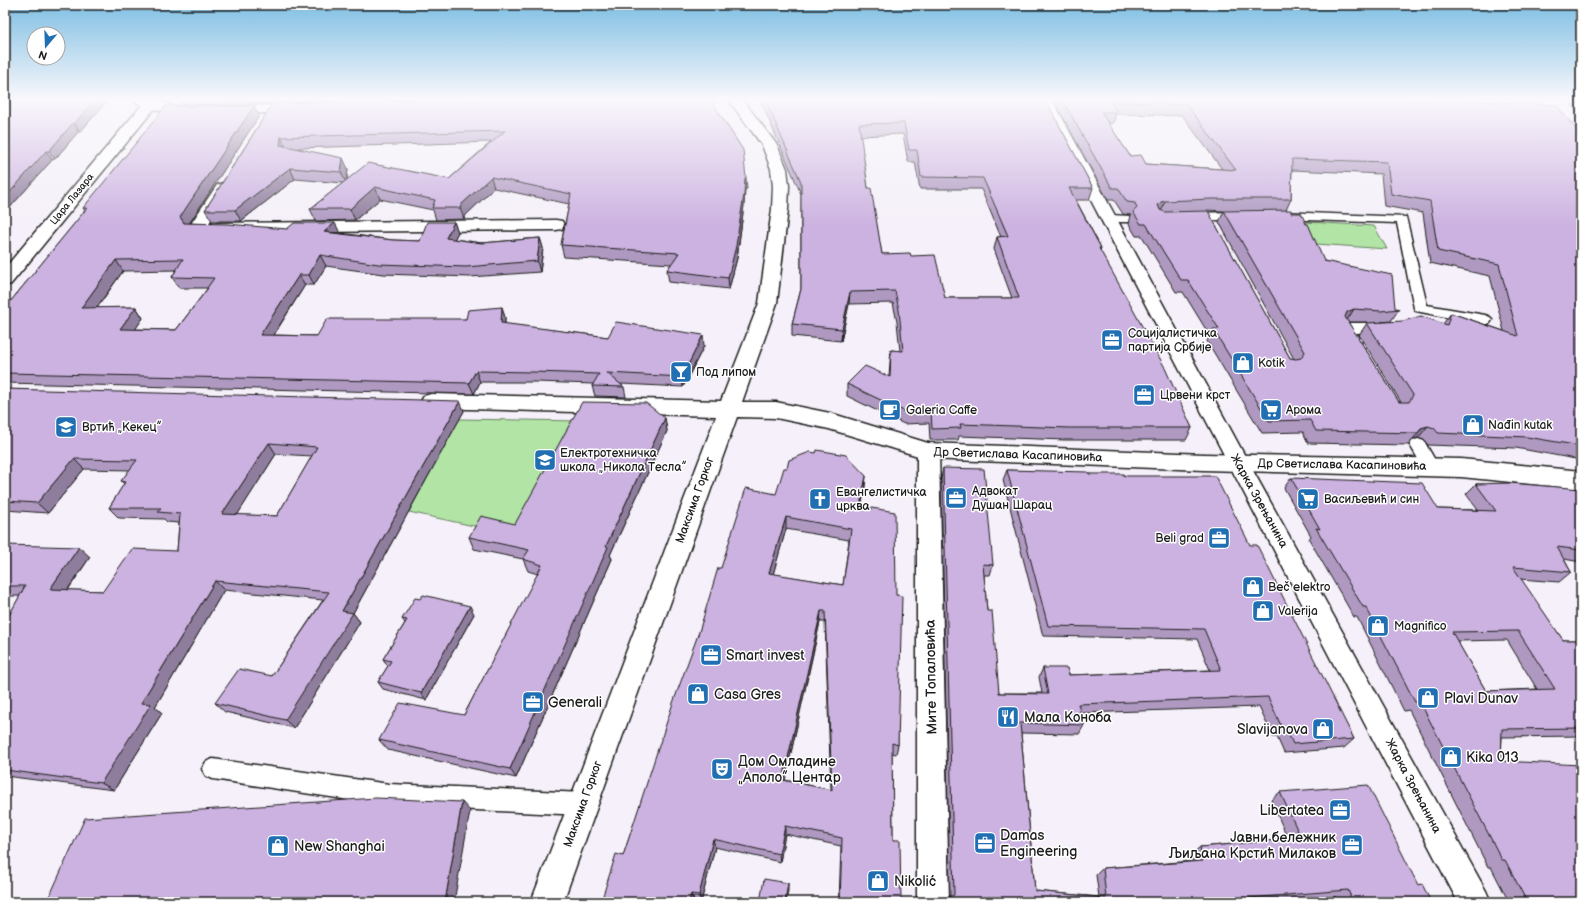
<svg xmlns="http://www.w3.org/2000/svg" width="1586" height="907" font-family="'Balsamiq Sans',sans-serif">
<rect width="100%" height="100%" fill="#f5f0f9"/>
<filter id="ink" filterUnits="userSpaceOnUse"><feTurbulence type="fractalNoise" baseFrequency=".025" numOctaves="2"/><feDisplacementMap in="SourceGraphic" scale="8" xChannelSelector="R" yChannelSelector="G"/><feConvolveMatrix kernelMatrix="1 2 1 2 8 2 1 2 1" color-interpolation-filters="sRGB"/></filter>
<g filter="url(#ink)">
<!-- green -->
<path fill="#b1e4a5" stroke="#668060" d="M1306,222L1374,226L1387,249L1316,244Z
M459,419L582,421L520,536L409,512Z"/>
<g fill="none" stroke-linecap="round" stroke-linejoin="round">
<!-- service casing -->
<g stroke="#1c1c1c" stroke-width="3">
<path id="service" d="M1242,212L1246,213L1248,216L1246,219L1190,221L1186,220L1184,217L1186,214L1190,213Z
M1282,212L1406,217L1427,305L1485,315L1490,317L1492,320L1490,323L1485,325L1416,311L1414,308L1397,223L1278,219L1276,216L1278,213Z
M1109,215L1130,216L1132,219L1130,222H1105L1103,219L1105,216Z
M1346,323H1384L1389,325L1391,328L1389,331L1356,333L1362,341L1360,344L1355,346L1350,344L1339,328L1341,325Z
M1418,439L1424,441L1439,467L1437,471L1431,473L1425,471L1410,445L1412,441Z
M213,759L389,784L583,793L591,796L594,804L591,812L583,815L389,806L213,779L206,776L202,769L206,762Z"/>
</g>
<!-- pedestrian casing -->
<g stroke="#1c1c1c" stroke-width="3">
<path id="pedestrian" d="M928,443L936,445L939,451L949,902H917V451L920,445Z"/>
</g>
<!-- minor casing -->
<g stroke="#1c1c1c" stroke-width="3">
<path id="minor" d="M133,99H161L160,101L175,107L200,108L202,111L200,114C184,118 169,114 154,109L11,284L5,286V268L142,105L135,102Z
M728,99H742L777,145L787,169L789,186L788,209L777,303L742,402H776L830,413L928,443L1204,454L1461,459L1581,471V489L1461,477L1204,470L928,459L829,429L776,418L737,417L563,902H531L716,416L431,408L424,406L421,401L424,396L431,394L721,401L759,303L772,209L773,186L771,169L762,145Z
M1570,99H1581V111L1576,110Z
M299,105L304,106L306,109L304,112L227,114L222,113L220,110L222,107L227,106Z
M223,183L229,185L231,188L209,223L556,220L562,221L564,225L562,229L556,230L197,233L191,232L188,228L217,185Z"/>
</g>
<!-- tertiary casing -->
<g stroke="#1c1c1c" stroke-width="3">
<path id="tertiary" d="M1038,99H1052L1246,458L1486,891L1491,902H1458Z"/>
</g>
<!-- service -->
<use href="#service" fill="#fff" fill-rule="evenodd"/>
<!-- pedestrian -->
<use href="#pedestrian" fill="#fff" fill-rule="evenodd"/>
<!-- minor -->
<use href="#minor" fill="#fff" fill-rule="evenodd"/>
<!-- tertiary -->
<use href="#tertiary" fill="#fff" fill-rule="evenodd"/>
</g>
<!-- wall -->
<path fill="#af99c1" stroke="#1c1c1c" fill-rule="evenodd" d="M5,99H109L80,132H78L55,159L52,160L6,212L8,215L5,218Z
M177,99H451L181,105Z
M460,99L746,178L747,189H745L744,205L737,258L729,289L669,282L667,270L671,264L564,257L561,245L569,204L494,188L466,215L464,219L436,220L433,210L380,199L355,220L316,221L310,209L343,183L295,179L241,221H212L205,210L273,103ZM491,142L449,179L347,180L348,169L298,148Z
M760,99H1045L1093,188L1089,200H1076L1101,248L1100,251L1192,428L1186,440H1065L959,436L958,440H930L929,423L904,424L847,396V384L889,377L890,362L891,350L900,351L897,322L893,303L849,304L841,341L792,336V324L801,289V194ZM903,134L908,162H915L920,189H981L1001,237H997L994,249L1012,298H945L911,256L882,254L868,188L860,136Z
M1053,99H1445L1581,135V460L1516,448L1428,445L1424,440L1418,438L1413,439L1409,445L1308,443L1303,432L1262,433L1207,341L1210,336L1183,292H1176L1142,236H1136L1129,224L1131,215L1123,214L1114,200H1108ZM1116,114L1165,115V116L1182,115L1222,169L1146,164L1130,156L1108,123H1113ZM1292,170L1381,174L1384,206L1423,213L1430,263L1490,276L1504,331L1451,313L1443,324L1381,322L1391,321L1399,309L1395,308L1324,261L1291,213L1286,210L1291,199ZM1207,210L1224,211L1219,222L1294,359L1290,358ZM1348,322H1368L1367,323L1359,335L1401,402H1399Z
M254,106L259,116L189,223L340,233L393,240L420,241L454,222L458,232L454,239L482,243L540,238L543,248L540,272L470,277L383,274L326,266L314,285H305L274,335L317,336L466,319L502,307L505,318V324L608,337L704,346L683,387L621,384L624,387L626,397L595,396L592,386L593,384L536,382H480L474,394L5,383V308L85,211L83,208ZM176,270L172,277L179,288H207V289L176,330L135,329L143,318L136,307L97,308L123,271Z
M5,389L464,411L353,613L360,622L294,728L225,712L215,703L272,676L323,600L224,590L155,707L162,713L114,790L5,776V623L20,596H5V545L90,557L68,590L103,591L177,551L179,523L167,522L164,519L119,518L109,508L124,484L121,481L130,470L84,469L48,513L5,510ZM276,454L312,456L277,516L237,515Z
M665,418L667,431L610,555L612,559L516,778L388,750L379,740L464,715L538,574L528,571L523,559L474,549L469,537L515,524Z
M943,468L993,565L990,575H984L987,611L999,693H1042L1039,677L1043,668L1069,675L1210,670L1197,639L1043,636L1003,480L1007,470L1124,476L1250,545L1354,739L1344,748L1284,753L1277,737H1273L1259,707L1081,713L1084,725L1079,734L1021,733L1035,891L1099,897L1096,875L1103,868L1193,861L1192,854L1200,847L1288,839L1271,800L1280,792L1418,885L1431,902H1339L1336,897L1269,902H947L949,897H950L941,479Z
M1291,478L1438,509L1478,510L1466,494L1476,484L1581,489V562L1564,559L1571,572L1559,582L1520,579L1563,640H1581V736L1502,737L1501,761L1581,902H1509L1491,867H1488L1409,710L1404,711L1357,617H1354L1309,539L1311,536L1284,488ZM1507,640L1537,689L1486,691L1457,641Z
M865,488L861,506L896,595L898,745L896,754L892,753L893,840L901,902H839L841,846L785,834L780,862L715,847L701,902L694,901L623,856L721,568L776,494ZM786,529L849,540L843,585L773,574ZM820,622H825L831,790L785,780Z
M420,599L474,614L426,700L383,689L378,682L388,666L383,659L405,623L402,619Z"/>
<!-- shaded-wall -->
<path fill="#8f7d9d" stroke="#1c1c1c" d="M96,99H109L80,132L75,123Z
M254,106L259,116L187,227L180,217Z
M73,123L78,132L55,159L49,151Z
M281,137L286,148L280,145Z
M46,151L52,160L6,212L8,215L5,218V198Z
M343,158L348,169L346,183L341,172Z
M290,168L295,179L241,221L235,210Z
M491,177L494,188L466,215L464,219L460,208L462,204Z
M745,178V189L744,205L737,258L729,289L728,278Z
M375,187L380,199L355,220L350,209Z
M1165,201L1161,212L1158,205L1161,202Z
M454,222L458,232L450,248L446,238Z
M335,223L340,233L324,232Z
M540,238L543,248L540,272L537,261Z
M320,255L326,266L314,285L309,275Z
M116,260L123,271L89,318L81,308Z
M299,275L305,285L267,345L260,335Z
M850,292L849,304L841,341L842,329Z
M136,307L143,318L128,340L120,329Z
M502,307L505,318L504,334L501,323Z
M1354,309L1346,322L1340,324L1347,312Z
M703,335L704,346L683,387L682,377Z
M476,371L480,382L474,394L469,383Z
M460,401L464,411L353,613L360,622L294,728L285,720L342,611Z
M665,418L667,431L610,555L612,559L516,778L510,769L606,546Z
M1428,426L1418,438L1413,439L1418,433L1421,428Z
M269,443L276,454L231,525L222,514Z
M74,459L84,469L48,513L37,503Z
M866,476L865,488L859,517L860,506Z
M786,517V529L770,585L769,573Z
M79,547L90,557L61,599L50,589Z
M215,581L224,590L155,707L162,713L114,790L101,783L141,703Z
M470,606L474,614L426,700L421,693Z
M821,611L820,622L783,789V780Z
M462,802L470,811L454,902H445Z
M785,826V834L780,862L779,854Z
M713,839L715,847L701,902L699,895Z
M788,883V891L786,902H785Z
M691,894L694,901L693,902H689Z"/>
<!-- building -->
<path fill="#ccb2e0" stroke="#1c1c1c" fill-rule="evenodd" d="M5,99H96L75,123H73L49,151H46L5,198Z
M460,99H710L743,150L746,178H745L744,194L736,246L728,278L667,270L679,253L561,245L571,194L491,177L462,204L460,208H432L435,200L375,187L350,209H310L368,163L449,179L505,131L281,137L280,145L343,158L341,172L290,168L235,210H205L273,103Z
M765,99H1045L1093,188H1069L1101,248H1099L1164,366L1192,428H1069L960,424L961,428L932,429L931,411L906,412L847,384L865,366L890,377L891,350L903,351L899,310L895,291L850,292L842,329L792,324L801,289V182ZM904,123L909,150H917L921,177L983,178L1008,236L997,237L1019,298H945L935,255L911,256L910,253L882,254L871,188H868L859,124Z
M1062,99H1445L1556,105L1581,135V446L1527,437L1438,433L1434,428L1428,426L1421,428L1418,433L1316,431L1310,420L1269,421L1213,329H1219L1188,280H1181L1146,224H1141L1133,212L1137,208L1135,203L1127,202L1118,188H1112ZM1111,102L1168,103L1169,105L1186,104L1236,170L1146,164L1141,155L1130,156L1101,112H1117ZM1292,159L1387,162L1391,194L1430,201L1438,251L1499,264L1518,336L1451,313L1447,325L1421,316L1403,321L1367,323L1413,395L1409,402H1399L1345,317L1347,312L1354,309L1381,311L1399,309L1395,308L1392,275L1324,261L1308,224H1306L1301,213H1291V210L1224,211L1305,352L1301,358L1296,359L1290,358L1208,211L1165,212L1160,210L1158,205L1161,202L1165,201L1212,199H1291Z
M166,106H254L180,217L184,223L227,224L287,229L294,223H335L324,232L393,240L420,241L427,222H454L446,238L482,243L540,238L537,261L466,267L378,264L320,255L309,275H299L260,335L317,336L327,319H466L468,310L502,307L501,323L608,337L616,322L703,335L682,377L607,373L624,387L592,386L599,374L533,372L476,371L469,383L5,373V308L87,208H83ZM183,259L172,277L214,278L207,288H208L176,330L120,329L136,307L81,308L116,260Z
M5,389L460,401L342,611L353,613L285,720L215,703L239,669L272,676L329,592L215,581L141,703L151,704L101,783L5,770V623L25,586H5V545L79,547L50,589L103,591L132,549L177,551L180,514L158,512L161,508H109L125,482L121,481L137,460L74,459L37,503L5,501ZM269,443L317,447L277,516L222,514Z
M582,402L646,403L665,418L606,546L608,547L510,769L379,740L400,703L464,715L542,565L523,559L529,550L469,537L481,516L515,524Z
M817,450L846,455L866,476L860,506L895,512L896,595L902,596L898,745L892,743L893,840H900L901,902H840L842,838L785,826L779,854L713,839L699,895L691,894L689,902H601L616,854L623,856L673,703L699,632L718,568H721L746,488L776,494L784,468H787L789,460L810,452L816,453ZM786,517L851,529L843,585L769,573ZM821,611H825L832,790L783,780Z
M943,468L984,469L993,565L983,564L987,611H992L999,693L1048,694L1043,668H1067L1069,675L1221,670L1204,629L1048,626L1007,470L1088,472L1089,474H1124V476H1215L1250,545H1257L1354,739L1293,744L1286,729L1282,728L1268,697L1078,704L1084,725L1020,723L1035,891L1106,898L1103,868L1203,861L1200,847L1301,838L1280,792L1368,785L1418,885L1422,884L1431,902H1353L1348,890L1198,902H949V897L954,895Z
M1291,478L1422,483L1438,509L1496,511L1476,484L1510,483L1581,489V550L1557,547L1571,572L1513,567L1563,640H1581V728L1502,729L1501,761L1581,765V902H1527L1505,860H1502L1420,702H1415L1366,607H1363L1316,528L1320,529ZM1518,631L1555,689L1486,691L1452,632Z
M423,595L470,606L421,693L378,682L391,661L383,659L407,620L402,619L415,598L420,599Z
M376,798L462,802L445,902H47L85,818Z
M764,879L788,883L785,902H760Z"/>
</g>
<!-- sky -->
<linearGradient id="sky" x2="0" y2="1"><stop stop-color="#7dbee3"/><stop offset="0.44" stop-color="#faf8fc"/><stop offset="1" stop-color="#faf8fc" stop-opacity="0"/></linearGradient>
<rect width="1586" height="226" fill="url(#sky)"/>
<!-- icons -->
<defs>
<g id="office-square" transform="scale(1.15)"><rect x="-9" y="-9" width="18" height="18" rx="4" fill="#1f6fb2" stroke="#fff"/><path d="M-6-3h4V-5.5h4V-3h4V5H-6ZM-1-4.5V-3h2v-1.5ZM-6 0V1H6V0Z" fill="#fff"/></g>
<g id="shop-square" transform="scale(1.15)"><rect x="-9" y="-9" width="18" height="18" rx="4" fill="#1f6fb2" stroke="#fff"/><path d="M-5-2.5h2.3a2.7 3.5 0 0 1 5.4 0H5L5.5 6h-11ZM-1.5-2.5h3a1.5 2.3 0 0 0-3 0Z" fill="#fff"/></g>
<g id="bar-square" transform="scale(1.15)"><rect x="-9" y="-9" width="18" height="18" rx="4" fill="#1f6fb2" stroke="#fff"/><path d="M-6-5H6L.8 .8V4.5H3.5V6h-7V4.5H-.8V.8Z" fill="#fff"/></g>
<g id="cafe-square" transform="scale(1.15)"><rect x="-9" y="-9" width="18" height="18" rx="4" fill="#1f6fb2" stroke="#fff"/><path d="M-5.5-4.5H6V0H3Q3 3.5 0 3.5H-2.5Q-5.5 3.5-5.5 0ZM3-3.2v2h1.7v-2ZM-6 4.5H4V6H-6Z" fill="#fff"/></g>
<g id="supermarket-square" transform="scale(1.15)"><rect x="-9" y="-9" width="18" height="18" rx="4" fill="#1f6fb2" stroke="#fff"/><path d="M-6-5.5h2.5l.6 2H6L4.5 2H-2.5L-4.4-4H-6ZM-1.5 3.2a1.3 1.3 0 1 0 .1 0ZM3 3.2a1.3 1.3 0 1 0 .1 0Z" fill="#fff"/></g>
<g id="school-square" transform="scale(1.15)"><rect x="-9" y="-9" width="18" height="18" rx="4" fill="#1f6fb2" stroke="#fff"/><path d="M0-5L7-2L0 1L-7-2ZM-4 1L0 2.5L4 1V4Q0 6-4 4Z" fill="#fff"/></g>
<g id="church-square" transform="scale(1.15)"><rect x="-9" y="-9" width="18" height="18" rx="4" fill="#1f6fb2" stroke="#fff"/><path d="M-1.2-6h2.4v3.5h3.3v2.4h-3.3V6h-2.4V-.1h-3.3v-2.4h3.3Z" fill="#fff"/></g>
<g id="restaurant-square" transform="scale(1.15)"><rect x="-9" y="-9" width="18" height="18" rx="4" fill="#1f6fb2" stroke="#fff"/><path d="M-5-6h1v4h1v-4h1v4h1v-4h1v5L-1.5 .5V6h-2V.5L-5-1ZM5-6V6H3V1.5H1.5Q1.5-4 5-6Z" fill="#fff"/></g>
<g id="theatre-square" transform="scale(1.15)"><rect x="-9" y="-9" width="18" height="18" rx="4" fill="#1f6fb2" stroke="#fff"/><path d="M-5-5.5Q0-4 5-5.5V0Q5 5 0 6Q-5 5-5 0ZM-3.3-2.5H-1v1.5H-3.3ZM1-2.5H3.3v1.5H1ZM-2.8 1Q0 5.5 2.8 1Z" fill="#fff"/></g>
</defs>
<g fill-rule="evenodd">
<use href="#office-square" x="1112" y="340"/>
<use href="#shop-square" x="1243" y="363"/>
<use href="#bar-square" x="681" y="372"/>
<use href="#office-square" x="1144" y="395"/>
<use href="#cafe-square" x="890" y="410"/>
<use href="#supermarket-square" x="1271" y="410"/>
<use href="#shop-square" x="1473" y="425"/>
<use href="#school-square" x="66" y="427"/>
<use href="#school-square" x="545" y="460"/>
<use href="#office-square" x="956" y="498"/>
<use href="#church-square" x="820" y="499"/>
<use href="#supermarket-square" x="1308" y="499"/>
<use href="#office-square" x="1219" y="538"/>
<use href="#shop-square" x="1253" y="587"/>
<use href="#shop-square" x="1263" y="611"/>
<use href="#shop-square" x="1378" y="626"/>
<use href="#office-square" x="711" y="655"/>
<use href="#shop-square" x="698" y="694"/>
<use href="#shop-square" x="1428" y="698"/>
<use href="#office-square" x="533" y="702"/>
<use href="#restaurant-square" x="1008" y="717"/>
<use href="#shop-square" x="1323" y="729"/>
<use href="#shop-square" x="1451" y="757"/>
<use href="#theatre-square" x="722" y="769"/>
<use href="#office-square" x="1340" y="810"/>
<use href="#office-square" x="985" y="843"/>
<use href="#office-square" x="1352" y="845"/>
<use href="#shop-square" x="278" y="846"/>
<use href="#shop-square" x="878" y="881"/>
</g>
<g text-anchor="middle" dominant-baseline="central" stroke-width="3" stroke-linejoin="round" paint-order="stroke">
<!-- far-street labels -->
<g font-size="10" fill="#1c1c1c" stroke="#fff">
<text transform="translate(72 199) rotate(-51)">Цара Лазара</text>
</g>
<!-- poi labels -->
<g font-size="12" fill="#1c1c1c" stroke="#fff" text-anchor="start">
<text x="1128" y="333">Социјалистичка<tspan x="1128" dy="14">партија Србије</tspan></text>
<text x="1258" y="363">Kotik</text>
<text x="696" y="372">Под липом</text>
<text x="1160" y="395">Црвени крст</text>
<text x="906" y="410">Galeria Caffe</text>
<text x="1286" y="410">Арома</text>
<text x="1488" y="425">Nađin kutak</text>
<text x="82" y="427">Вртић „Кекец”</text>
<text x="560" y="453">Електротехничка<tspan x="560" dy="14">школа „Никола Тесла”</tspan></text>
<text x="972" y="491">Адвокат<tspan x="972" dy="14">Душан Шарац</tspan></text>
<text x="836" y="492">Евангелистичка<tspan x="836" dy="14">црква</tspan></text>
<text x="1324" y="499">Васиљевић и син</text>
<text x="1204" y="538" text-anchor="end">Beli grad</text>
<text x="1268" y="587">Beč elektro</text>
<text x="1278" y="611">Valerija</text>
<text x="1394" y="626">Magnifico</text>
</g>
<!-- street labels -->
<g font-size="12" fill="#1c1c1c" stroke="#fff">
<text transform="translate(1018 455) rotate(2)">Др Светислава Касапиновића</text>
<text transform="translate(1342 465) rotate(1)">Др Светислава Касапиновића</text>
<text transform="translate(695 500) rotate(-70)">Максима Горког</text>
<text transform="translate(1259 501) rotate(61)">Жарка Зрењанина</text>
<text transform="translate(1413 786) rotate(62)">Жарка Зрењанина</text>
<text transform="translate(583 804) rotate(-70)">Максима Горког</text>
</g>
<!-- near-poi labels -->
<g font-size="14" fill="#1c1c1c" stroke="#fff" text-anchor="start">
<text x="726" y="655">Smart invest</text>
<text x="714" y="694">Casa Gres</text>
<text x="1444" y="698">Plavi Dunav</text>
<text x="548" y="702">Generali</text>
<text x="1024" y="717">Мала Коноба</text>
<text x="1308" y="729" text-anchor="end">Slavijanova</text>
<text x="1466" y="757">Kika 013</text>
<text x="738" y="761">Дом Омладине<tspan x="738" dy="16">„Аполо” Центар</tspan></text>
<text x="1324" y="810" text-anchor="end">Libertatea</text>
<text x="1000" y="835">Damas<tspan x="1000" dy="16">Engineering</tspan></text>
<text x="1336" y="837" text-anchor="end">Јавни бележник<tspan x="1336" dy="16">Љиљана Крстић Милаков</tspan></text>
<text x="294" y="846">New Shanghai</text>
<text x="894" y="881">Nikolić</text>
</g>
<!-- near-street labels -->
<g font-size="14" fill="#1c1c1c" stroke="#fff">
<text transform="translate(931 677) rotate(-91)">Мите Топаловића</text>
</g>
</g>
<!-- margin -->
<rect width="1586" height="907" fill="none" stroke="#fff" stroke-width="20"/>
<rect x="10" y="10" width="1566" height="887" fill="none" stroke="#1c1c1c" stroke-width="1.5" filter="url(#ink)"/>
<!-- north arrow -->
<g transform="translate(46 46) rotate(199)"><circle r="19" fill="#ffffff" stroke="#a4a4a4"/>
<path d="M0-3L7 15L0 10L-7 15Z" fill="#1f6fb2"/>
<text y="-6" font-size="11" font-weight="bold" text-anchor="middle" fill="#1c1c1c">N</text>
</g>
</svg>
